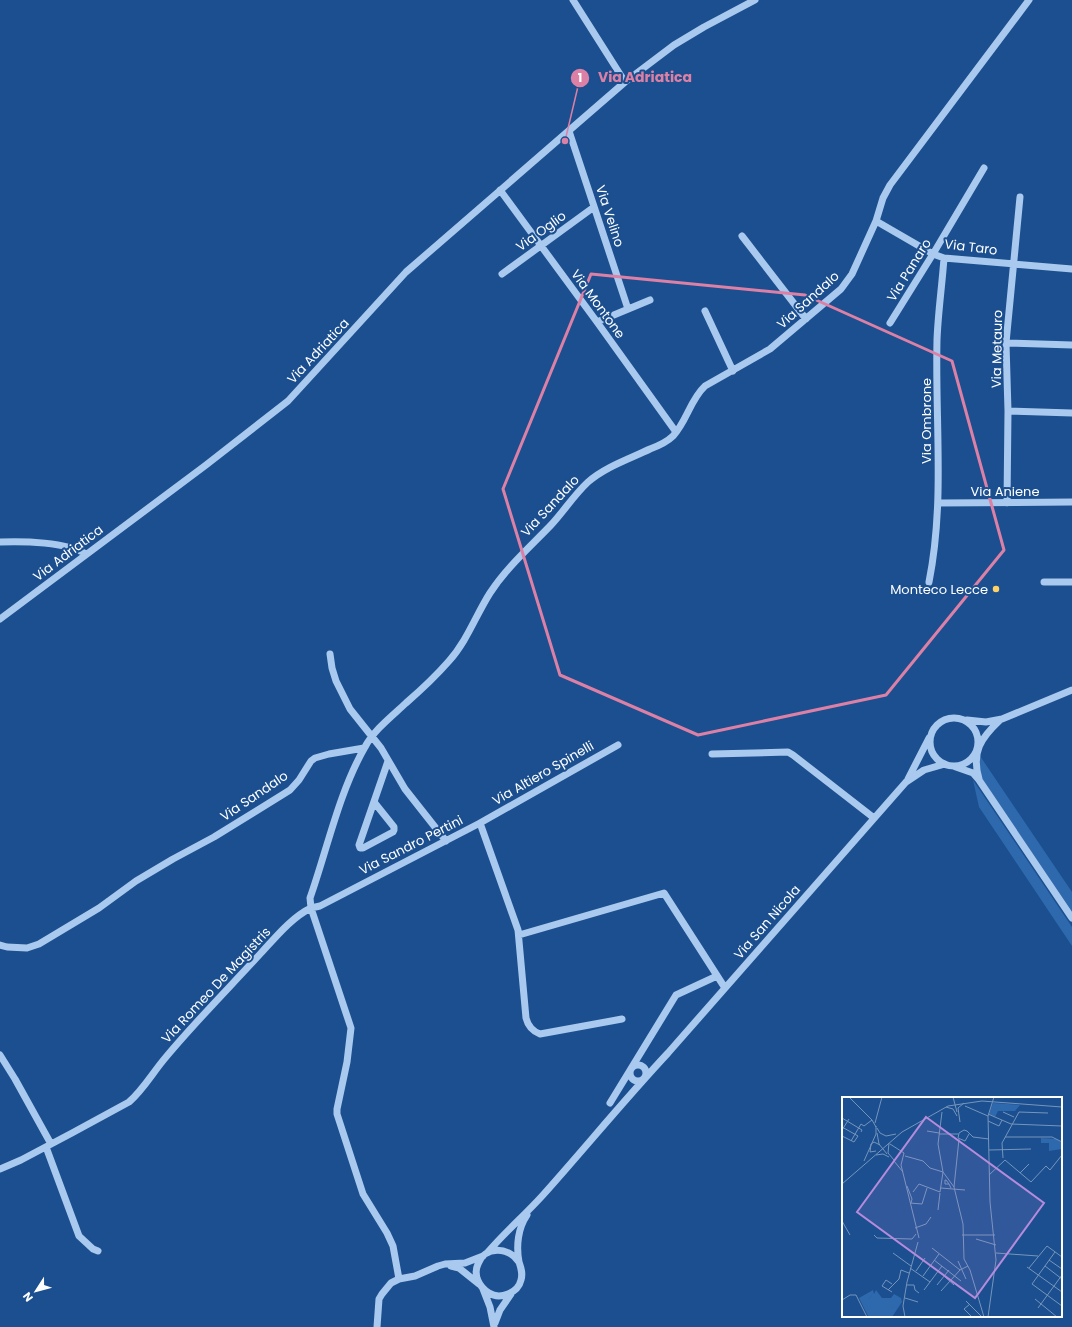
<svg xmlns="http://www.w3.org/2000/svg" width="1072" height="1327" font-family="Poppins,sans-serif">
<rect width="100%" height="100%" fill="#1b4f8f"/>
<!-- green -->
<path fill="#2e69ad" d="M980,756L1072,892V912L982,779L978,769Z
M973,780L1072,927V946L979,807Z"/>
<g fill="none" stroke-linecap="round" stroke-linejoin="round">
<!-- minor -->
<path stroke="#a9c9ee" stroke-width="7" d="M573,0L625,82
M569,131L628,309
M500,190L597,322L676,432
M876,221L933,254L944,258L1072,269
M742,236L806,319
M502,274L594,207
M705,311L733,371
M597,322L650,300
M890,323L933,254L984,168
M1006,343L1072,345
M1008,411L1072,413
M938,503L1072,502
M1007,503L1008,411L1006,343L1020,197
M0,542C24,541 66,542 86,554
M929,582C945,502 935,421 937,340C938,313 942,286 944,258
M1044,582H1072
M0,619L206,465L288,401L406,272L625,82L674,45L704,27L755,0
M330,654L332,668L336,681L350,709L381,748L405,789L446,841
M930 742a24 24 0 1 1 48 0a24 24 0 1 1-48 0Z
M967,720L986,722L1002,719L1072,690
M712,754L788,752L793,755L874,818
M953,766L973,773L979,780L1072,918
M908,779L929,738
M979,779C971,752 981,738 1000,720
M374,802L394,827V830L393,832L363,848H360L359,845L388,761
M480,823L618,745
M519,935L664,893L725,988
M0,945L7,947L27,948L39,944L99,908L136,881L173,859L214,837L282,795L290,790L299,780L311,761L315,758L329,754L364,748
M0,1055L15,1079L51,1144
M630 1073a8 8 0 1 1 16 0a8 8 0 1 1-16 0Z
M610,1103L676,995L717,976
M46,1147L79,1236L93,1249L98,1251
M0,1169L21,1160L72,1133L129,1102C144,1089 153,1072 166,1057C196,1021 229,988 261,953C275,938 292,917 311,908L310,898C327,850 339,792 365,747C374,730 391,717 406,703C421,690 435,677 449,661C467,641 476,615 490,593C507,567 530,547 551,525C564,511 574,495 588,482C605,467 629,459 650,449C658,446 667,442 673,436C687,421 690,400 705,386L770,349L841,289L852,274L876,221L883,198L890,185L1029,0
M488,1252C505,1232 525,1215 543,1195C585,1148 625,1099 668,1053L906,782L924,770L945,764
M519,1262C509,1247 485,1245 478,1264C473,1275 479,1287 489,1293C500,1300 518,1293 521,1280C523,1273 521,1268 519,1262C516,1246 518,1228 527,1215
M451,1266L459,1268L479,1284
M399,1279L393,1246L387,1233L363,1194L337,1114V1109L347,1062L351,1028L311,908L320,906L480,823L518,930L526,1018C528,1026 532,1031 540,1034L622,1019
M483,1289L490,1307L494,1327
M495,1323L500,1310L511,1294
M377,1327L379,1299L382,1294L391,1283L399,1279L415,1276L438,1266L445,1264L465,1263L483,1256"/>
</g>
<!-- marked area -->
<path fill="none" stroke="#dd80a5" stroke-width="3" stroke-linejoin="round" d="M591,274L805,295L952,361L1004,550L886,695L698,735L560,675L503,489Z"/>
<!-- markers -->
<circle fill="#ffd166" stroke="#1b4f8f" stroke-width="1.5" cx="996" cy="589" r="4"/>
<g text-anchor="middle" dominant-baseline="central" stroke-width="4" stroke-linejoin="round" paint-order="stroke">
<!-- street labels -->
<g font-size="13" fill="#fff" stroke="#1b4f8f">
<text transform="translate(610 216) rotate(72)">Via Velino</text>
<text transform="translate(541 231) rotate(-36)">Via Oglio</text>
<text transform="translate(971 247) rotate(7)">Via Taro</text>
<text transform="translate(909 270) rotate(-58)">Via Panaro</text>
<text transform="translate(808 300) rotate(-42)">Via Sandalo</text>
<text transform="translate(598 304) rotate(54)">Via Montone</text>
<text transform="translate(997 349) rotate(-89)">Via Metauro</text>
<text transform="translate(318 351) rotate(-47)">Via Adriatica</text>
<text transform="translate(926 421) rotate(-90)">Via Ombrone</text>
<text x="1005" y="491">Via Aniene</text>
<text transform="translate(550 506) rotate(-47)">Via Sandalo</text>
<text transform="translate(68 553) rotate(-37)">Via Adriatica</text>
<text transform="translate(543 773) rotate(-30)">Via Altiero Spinelli</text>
<text transform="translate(254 796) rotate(-34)">Via Sandalo</text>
<text transform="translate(411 845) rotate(-27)">Via Sandro Pertini</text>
<text transform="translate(767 922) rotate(-49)">Via San Nicola</text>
<text transform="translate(216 985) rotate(-47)">Via Romeo De Magistris</text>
</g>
<!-- poi labels -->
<g font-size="13" fill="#fff" stroke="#1b4f8f" text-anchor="end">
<text x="988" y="589">Monteco Lecce</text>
</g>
</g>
<!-- overview -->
<g transform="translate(842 1097)">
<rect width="220" height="220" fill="#1b4f8f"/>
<path d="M151,6L178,8L173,14H156L153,20L147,17ZM199,41L214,42L220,46V52L207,54V46H199ZM31,193L32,197L27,201L26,202L32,197L34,193L40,201H49L52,197L59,201L60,205L50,220L26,219L17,201Z" fill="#2e69ad"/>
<path fill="none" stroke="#7695bc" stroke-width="1" d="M7,0L30,23M111,0L115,15M123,9L146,19M104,10L111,12L115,19M100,15L96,47L101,75L112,90M161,15L172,20M146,17L169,27L220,29M0,21L20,33L19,35M146,24L157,29L160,23M118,25L116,11L122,6M33,26L40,0M0,30L16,39L12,45L0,39M35,31L38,36L44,39L54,37M0,33L7,22M85,34L97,36M35,36L37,47L45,57M97,37H116M127,37L123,44L116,41L117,36L122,33L125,34L131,40M131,40L147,42M163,40H210L220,45M117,42L112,90L121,127L122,162L128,173L142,220M9,44L19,27L22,29L30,23L34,30M47,46L46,56L52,63M48,47L62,56L59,68M147,53L189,52M34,54L28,55L29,47L32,45L38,48M34,58L41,57L47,60M63,59L81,64L88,71L101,75L98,95L77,87L71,95M161,61L160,46L177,15L206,16M22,64L34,37V29M52,64L61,75M59,68L77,141M178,76L187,67M147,78L163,63L189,85L204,69L208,73L220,58M0,87L60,35L106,9L140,4L220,10M107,87H103V83H104L107,87L109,91M65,89L70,102L69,106M99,91L123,93M68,106L80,107L85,91M96,113L98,96M0,124L8,138M73,131L84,127L89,120M32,138L35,141L70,142L74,137M120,138H153M134,142L154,148M90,151L118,173M213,155L190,187L220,209M51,156L69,169M154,156L196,159M92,163L119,184M207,163L220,172M116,164L124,182M203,169L220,182M185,170L220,195M68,171L88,185M187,171L205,149L220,160M74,174L83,161M81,179L97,157M102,179L112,188M57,182L59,173L67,176M50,187L44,183L40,189L50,195M65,188H72L73,193L77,196M95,188L107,173M46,193L57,182M82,193L100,169M99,194L118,173L126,169M63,201L76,205M193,202L215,220M0,203L8,198H14L25,220M124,204L140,220M128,207L122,212L130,220M196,211L220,178M63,220L61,209L65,185L76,145M146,220L154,163L148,105L146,19L152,0"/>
<path fill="#b68bdc" fill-opacity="0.15" stroke="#b68bdc" stroke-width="2" d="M84,20L202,106L133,201L15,115Z"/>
<rect width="220" height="220" fill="none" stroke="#fff" stroke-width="2"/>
</g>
<!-- callouts -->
<path fill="none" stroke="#dd80a5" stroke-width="1.5" d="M565 141L580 78"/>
<g fill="#dd80a5" stroke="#1b4f8f" stroke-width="1.5">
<circle cx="565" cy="141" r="4"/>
<circle cx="580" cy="78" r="10"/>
</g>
<g font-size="12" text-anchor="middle" font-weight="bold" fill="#fff">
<text x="580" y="82">1</text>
</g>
<g font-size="14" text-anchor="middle" font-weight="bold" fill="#dd80a5" stroke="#1b4f8f" stroke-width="4" stroke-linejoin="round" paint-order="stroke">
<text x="645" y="82">Via Adriatica</text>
</g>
<!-- north arrow -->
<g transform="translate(36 1291) rotate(234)" stroke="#1b4f8f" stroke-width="3" paint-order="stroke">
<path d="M0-3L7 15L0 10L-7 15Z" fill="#ffffff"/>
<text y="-6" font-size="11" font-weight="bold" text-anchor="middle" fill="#ffffff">N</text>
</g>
</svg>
